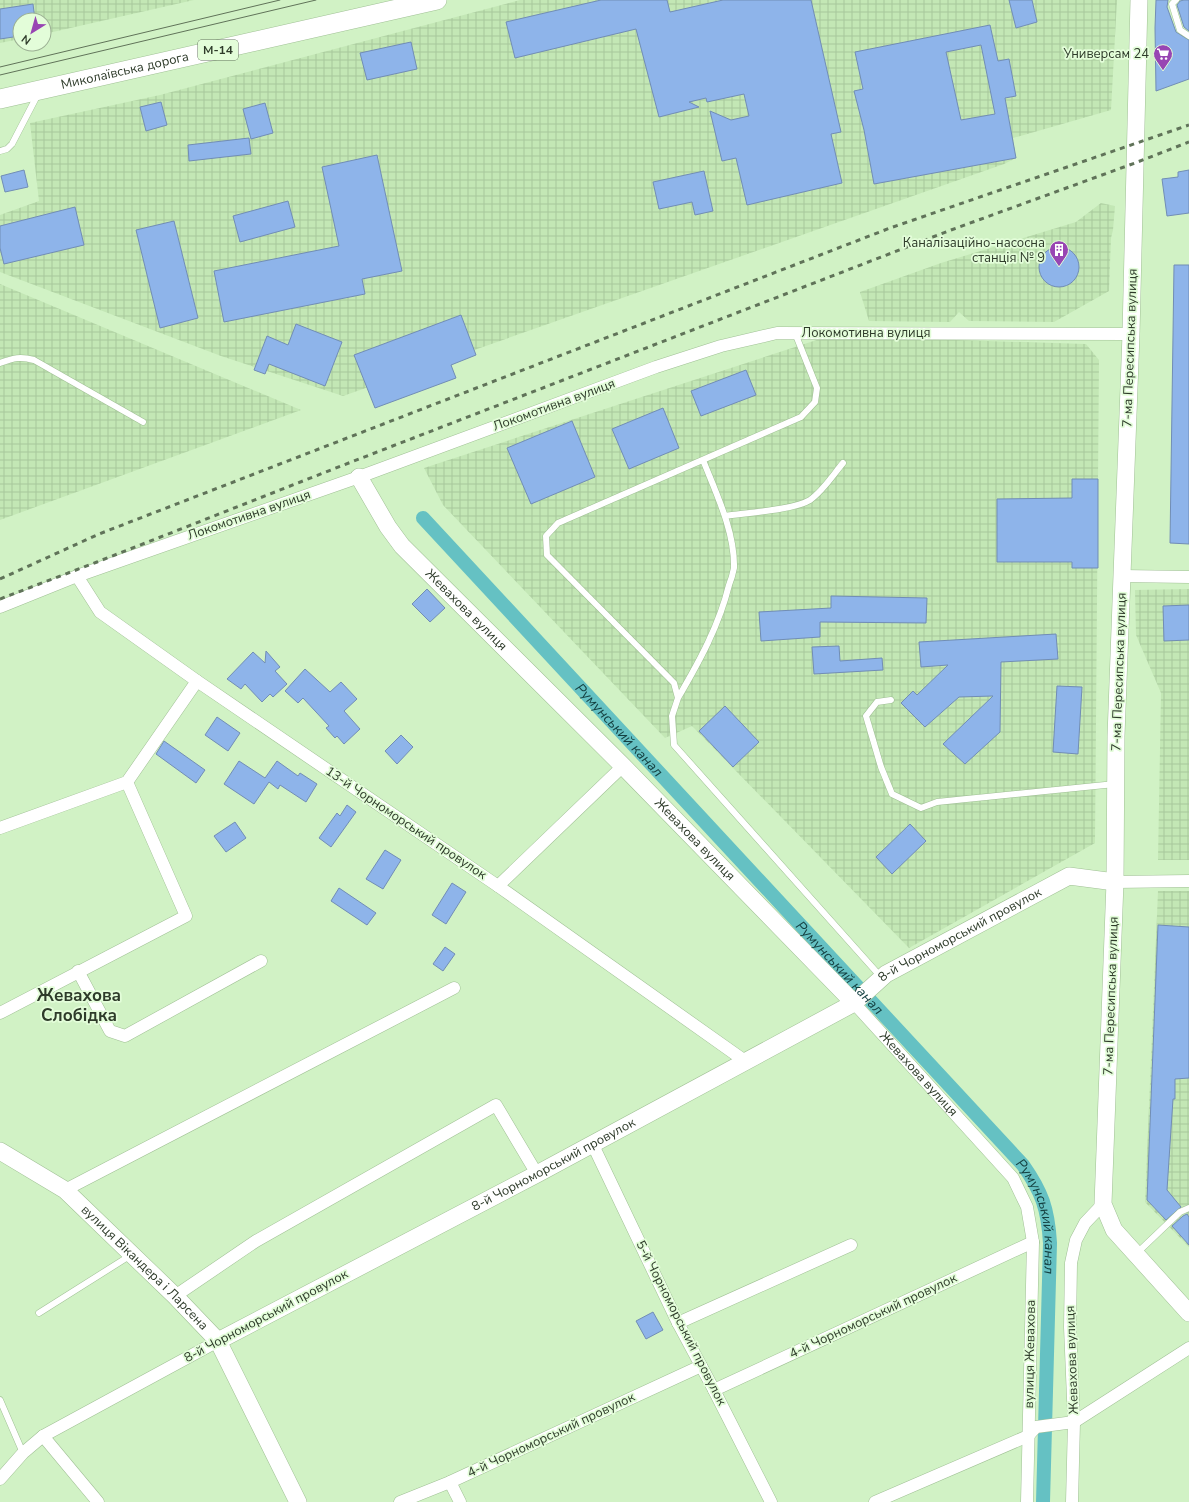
<svg xmlns="http://www.w3.org/2000/svg" width="1189" height="1502" font-family="'Nunito Sans',sans-serif">
<defs>
<pattern id="industrial-grid" width="8" height="8" patternUnits="userSpaceOnUse"><rect width="8" height="8" fill="#c3e7b5"/><path d="M0 4h8M4 0v8" fill="none" stroke="#a8c79c"/></pattern>
</defs>
<rect width="100%" height="100%" fill="#d1f2c5"/>
<!-- industrial -->
<path fill="url(#industrial-grid)" d="M0,0H194L44,34V20H20V39L0,43Z
M520,0H1117L1111,110L1013,138L1016,158L1004,164L343,396L221,356L0,272V215L39,201L30,123L160,95Z
M1101,203L1115,206L1113,230L1111,238L1109,291L1054,322L969,321L959,312L950,322L869,321L860,292L941,263L1076,222Z
M0,284L301,410L0,520Z
M829,336L1086,344L1099,360L1095,843L909,948L692,726L665,738L443,505L424,468Z
M1189,589V860H1158L1161,693L1136,635L1135,590Z
M1158,891H1189V1247L1145,1202Z"/>
<g fill="none" stroke-linecap="round" stroke-linejoin="round">
<!-- canal -->
<path stroke="#65c1c3" stroke-width="14" id="s1" d="M423,518L1023,1165C1042,1192 1048,1209 1050,1243L1043,1502"/>
</g>
<!-- building -->
<path fill="#8eb4ea" stroke="#718db5" fill-rule="evenodd" d="M601,0H667L670,12L723,0H811L841,132L831,134L842,183L747,205L736,158L722,161L710,111L731,120L749,116L744,94L707,102L706,98L689,102L699,107L659,117L636,29L515,58L506,22Z
M1009,0H1032L1037,22L1016,28Z
M1156,0H1168L1167,7L1176,32L1189,40V79L1156,91L1155,28Z
M1184,0H1189V31L1184,27L1177,5L1180,1Z
M33,4L35,20H20V36L0,39V9Z
M990,25L998,61L1009,59L1016,96L1005,98L1016,158L874,184L864,130L854,91L863,89L855,52ZM981,45L995,114L961,120L946,52Z
M411,42L417,69L367,80L360,53Z
M161,102L167,125L146,131L140,107Z
M265,103L273,133L251,139L243,109Z
M249,138L251,154L189,161L188,145Z
M377,155L402,271L362,279L365,294L224,322L214,271L339,246L322,167Z
M24,170L28,187L5,192L1,176Z
M1189,170V213L1167,216L1162,179L1178,177V172Z
M704,171L713,211L695,215L692,202L659,209L653,182Z
M288,201L295,227L240,242L233,216Z
M75,207L84,245L4,264L0,248V226Z
M174,221L198,318L160,328L136,230Z
M1039 267a20 20 0 1 1 40 0a20 20 0 1 1-40 0Z
M1174,265H1189V544L1170,543Z
M461,315L476,355L451,365L456,378L375,408L354,355Z
M296,324L342,342L325,386L269,364L265,374L254,370L267,336L288,345Z
M746,370L756,395L701,416L691,391Z
M663,408L679,448L629,469L612,429Z
M572,421L595,477L531,504L507,448Z
M1072,479H1098V568H1072V562H997V499L1072,498Z
M427,589L445,608L430,622L412,604Z
M831,596L927,598L926,623L820,622V637L761,641L759,612L831,608Z
M1189,605V640L1164,641L1163,606Z
M1056,634L1058,659L1001,662L1000,732L965,764L943,744L993,696L959,697L925,727L901,703L913,691L917,695L948,665L921,667L919,642Z
M839,646L840,661L882,658L883,670L814,674L812,647Z
M266,651L280,667L275,671L287,684L273,697L270,694L262,702L245,684L241,689L227,679L253,652L265,663Z
M305,669L330,692L341,682L357,699L344,711L360,729L344,744L337,736L335,738L326,728L329,726L303,698L298,703L285,691Z
M1057,686L1082,687L1078,754L1053,752Z
M725,706L759,742L733,767L699,731Z
M217,717L240,733L228,751L205,735Z
M401,735L413,747L397,764L385,751Z
M164,741L205,770L196,783L156,754Z
M239,761L265,778L277,761L298,776L300,773L317,784L306,802L280,785L278,789L269,782L254,804L224,784Z
M347,805L356,812L331,847L319,838L337,813L340,816Z
M235,822L246,838L226,852L214,836Z
M910,824L926,841L892,874L876,857Z
M385,850L401,860L383,889L366,879Z
M452,883L466,892L446,924L432,915Z
M339,888L376,913L367,925L331,901Z
M1158,925L1189,927V1078L1175,1079V1099H1173L1167,1190L1181,1207L1166,1220L1147,1200Z
M445,947L455,954L443,971L433,964Z
M1187,1214L1189,1217V1245L1172,1226L1183,1216Z
M653,1312L663,1330L646,1339L636,1321Z"/>
<g fill="none" stroke-linecap="round" stroke-linejoin="round">
<!-- lane casing -->
<g stroke="#a0c095" stroke-width="7">
<path id="lane" d="M1176,0L1172,4L1180,30L1189,36
M0,151L7,149L12,144L38,94
M795,333L817,388L815,402L801,417L558,523L546,536L547,555L674,683L678,698L672,716L674,745L881,977
M0,363C14,358 20,356 34,360L143,422
M725,516C745,513 794,510 810,500C823,491 833,475 843,463
M678,698C699,662 719,626 729,585C731,580 733,573 734,568C735,532 716,493 703,460
M891,700L877,702L866,716L881,767L892,794L921,808L937,802L1115,784
M1137,1253L1180,1212L1189,1208
M39,1313L131,1255
M0,1400L23,1453"/>
</g>
<!-- street casing -->
<g stroke="#a0c095" stroke-width="13">
<g id="street">
<path d="M77,576L100,612L197,681L498,886L745,1061"/>
<path d="M1122,576L1189,577"/>
<path d="M0,607L77,576L359,477L656,367L721,346L777,333L1131,334"/>
<path d="M0,828L127,782L197,681"/>
<path d="M1115,882L1189,881"/>
<path d="M498,886L623,766"/>
<path d="M78,971L110,1031L125,1036L261,961"/>
<path id="s2" d="M854,1003L1013,1178L1027,1207L1033,1242L1027,1502"/>
<path d="M0,1013L186,916L127,782"/>
<path d="M592,1143L678,1323L714,1390L771,1502"/>
<path d="M65,1190L454,988"/>
<path d="M175,1296L256,1241L496,1105L537,1174"/>
<path d="M678,1323L851,1245"/>
<path d="M714,1390L1033,1242"/>
<path d="M43,1436L98,1502"/>
<path d="M0,1479L23,1453L43,1436L218,1341"/>
<path d="M450,1482L460,1502"/>
<path d="M400,1502L450,1482L701,1366"/>
<path d="M875,1502L1028,1436L1036,1427L1074,1422L1189,1348"/>
<path d="M1072,1502L1074,1422L1070,1327L1071,1263L1076,1240L1085,1223L1103,1204"/>
</g>
</g>
<!-- secondary casing -->
<g stroke="#a0c095" stroke-width="18">
<g id="secondary">
<path d="M1139,0L1131,334L1116,736L1115,882L1103,1204L1114,1230L1189,1313"/>
<path id="s3" d="M359,477L388,527L402,546L623,766L854,1003"/>
<path id="s4" d="M0,1151L65,1190L175,1296L218,1341L298,1502"/>
<path id="s5" d="M218,1341L537,1174L854,1003L886,974L1069,876L1115,882"/>
</g>
</g>
<!-- primary casing -->
<g stroke="#a0c095" stroke-width="20">
<g id="primary">
<path id="s6" d="M0,99L437,0"/>
</g>
</g>
<!-- lane -->
<use href="#lane" stroke="#fff" stroke-width="6"/>
<!-- street -->
<use href="#street" stroke="#fff" stroke-width="12"/>
<!-- secondary -->
<use href="#secondary" stroke="#fff" stroke-width="17"/>
<!-- primary -->
<use href="#primary" stroke="#fff" stroke-width="19"/>
<!-- tram -->
<path stroke="#607359" stroke-width="1" d="M0,67L280,0
M0,75L316,0"/>
<!-- rail -->
<path stroke="#607359" stroke-width="3" stroke-dasharray="5 5" stroke-linecap="butt" d="M0,579L99,534L890,228L1189,125
M0,599L97,562L341,466L951,230L1135,163L1189,142"/>
</g>
<!-- icons -->
<defs>
<g id="supermarket-pin" transform="scale(1)"><path d="M0 17L-7.5 6A9.5 9.5 0 1 1 7.5 6Z" fill="#9845b3" stroke="#e3fdd9"/><path d="M-6-5.5h2.5l.6 2H6L4.5 2H-2.5L-4.4-4H-6ZM-1.5 3.2a1.3 1.3 0 1 0 .1 0ZM3 3.2a1.3 1.3 0 1 0 .1 0Z" fill="#fff"/></g>
<g id="building-pin" transform="scale(1)"><path d="M0 17L-7.5 6A9.5 9.5 0 1 1 7.5 6Z" fill="#9845b3" stroke="#e3fdd9"/><path d="M-4-6H4V6H1V3H-1V6H-4ZM-2.5-4.3h1.7v1.8h-1.7ZM.8-4.3h1.7v1.8H.8ZM-2.5-1h1.7V.8h-1.7ZM.8-1h1.7V.8H.8Z" fill="#fff"/></g>
</defs>
<g fill-rule="evenodd">
<use href="#supermarket-pin" x="1163" y="54"/>
<use href="#building-pin" x="1059" y="250"/>
</g>
<g text-anchor="middle" dominant-baseline="central" stroke-width="3.5" stroke-linejoin="round" paint-order="stroke">
<!-- shield labels -->
<rect fill="#e3fdd9" stroke="#64755e" stroke-width="1" x="198" y="40" width="40" height="20" rx="3"/>
<g font-size="12" font-weight="bold" fill="#2e3b2a">
<text x="218" y="50">М-14</text>
</g>
<!-- poi labels -->
<g font-size="13" fill="#2e3b2a" stroke="#e3fdd9" text-anchor="end">
<text x="1149" y="54">Универсам 24</text>
<text x="1045" y="243">Каналізаційно-насосна<tspan x="1045" dy="15">станція № 9</tspan></text>
</g>
<!-- street labels -->
<g font-size="13" fill="#2e3b2a" stroke="#e3fdd9">
<text stroke="none"><textPath href="#s6" startOffset="128">Миколаївська дорога</textPath></text>
<text x="866" y="333">Локомотивна вулиця</text>
<text transform="translate(1130 348) rotate(-88)">7-ма Пересипська вулиця</text>
<text transform="translate(554 405) rotate(-20)">Локомотивна вулиця</text>
<text transform="translate(249 515) rotate(-19)">Локомотивна вулиця</text>
<text stroke="none"><textPath href="#s3" startOffset="172">Жевахова вулиця</textPath></text>
<text transform="translate(1119 672) rotate(-88)">7-ма Пересипська вулиця</text>
<text transform="translate(406 823) rotate(34)">13-й Чорноморський провулок</text>
<text stroke="none"><textPath href="#s3" startOffset="496">Жевахова вулиця</textPath></text>
<text stroke="none"><textPath href="#s5" startOffset="847">8-й Чорноморський провулок</textPath></text>
<text transform="translate(1111 996) rotate(-88)">7-ма Пересипська вулиця</text>
<text stroke="none"><textPath href="#s2" startOffset="96">Жевахова вулиця</textPath></text>
<text stroke="none"><textPath href="#s5" startOffset="379">8-й Чорноморський провулок</textPath></text>
<text stroke="none"><textPath href="#s4" startOffset="187">вулиця Вікандера і Ларсена</textPath></text>
<text transform="translate(266 1316) rotate(-28)">8-й Чорноморський провулок</text>
<text transform="translate(873 1316) rotate(-25)">4-й Чорноморський провулок</text>
<text transform="translate(681 1323) rotate(63)">5-й Чорноморський провулок</text>
<text transform="translate(1030 1354) rotate(-89)">вулиця Жевахова</text>
<text transform="translate(1072 1360) rotate(-92)">Жевахова вулиця</text>
<text transform="translate(551 1435) rotate(-25)">4-й Чорноморський провулок</text>
</g>
<!-- water labels -->
<g font-size="14" font-style="italic" fill="#154142" stroke="#e3fdd9">
<text stroke="none"><textPath href="#s1" startOffset="289">Румунський канал</textPath></text>
<text stroke="none"><textPath href="#s1" startOffset="613">Румунський канал</textPath></text>
<text stroke="none"><textPath href="#s1" startOffset="937">Румунський канал</textPath></text>
</g>
<!-- district labels -->
<g font-size="17" font-weight="bold" fill="#2e3b2a" stroke="#e3fdd9">
<text x="79" y="995">Жевахова<tspan x="79" dy="20">Слобідка</tspan></text>
</g>
</g>
<!-- north arrow -->
<g transform="translate(32 32) rotate(217)"><circle r="19" fill="#e3fdd9" stroke="#9baf93"/>
<path d="M0-3L7 15L0 10L-7 15Z" fill="#9845b3"/>
<text y="-6" font-size="11" font-weight="bold" text-anchor="middle" fill="#2e3b2a">N</text>
</g>
</svg>
